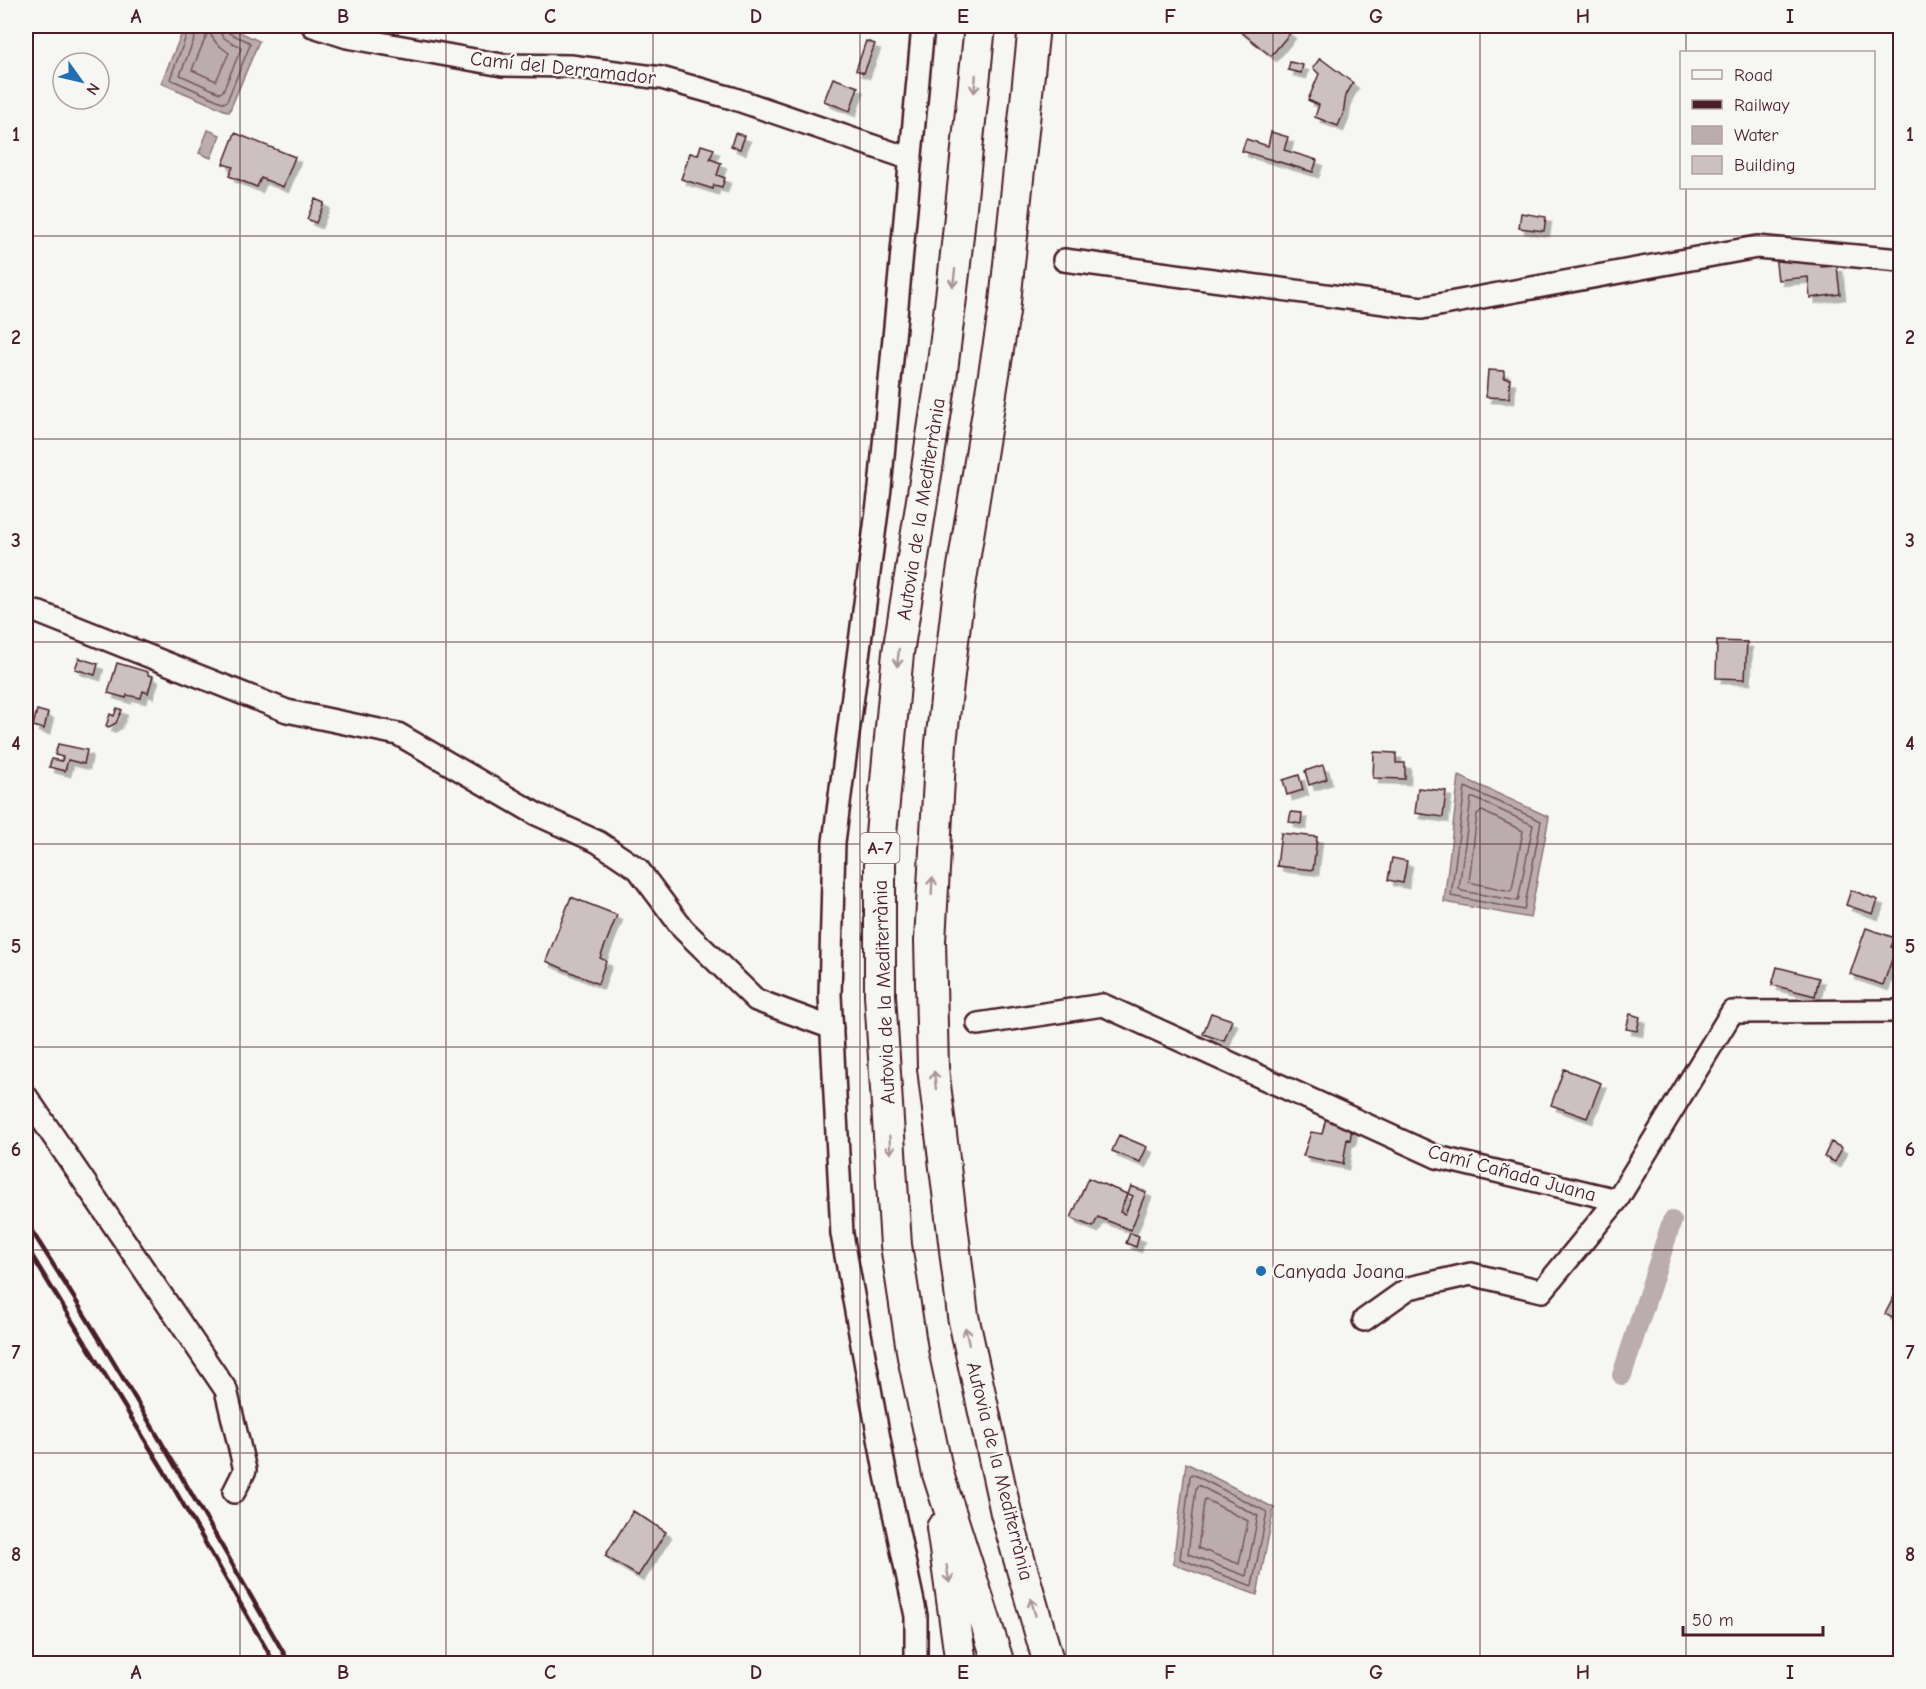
<svg xmlns="http://www.w3.org/2000/svg" width="1926" height="1689" font-family="'Comic Neue',sans-serif">
<defs>
<filter id="shadow"><feDropShadow dx="5.5" dy="5.5" stdDeviation="0" flood-color="#0004"/></filter>
</defs>
<rect width="100%" height="100%" fill="#f6f6f2"/>
<filter id="ink" filterUnits="userSpaceOnUse"><feTurbulence type="fractalNoise" baseFrequency=".0167" numOctaves="2"/><feDisplacementMap in="SourceGraphic" scale="12" xChannelSelector="R" yChannelSelector="G"/><feConvolveMatrix kernelMatrix="1 2 1 2 8 2 1 2 1" color-interpolation-filters="sRGB"/></filter>
<g filter="url(#ink)">
<!-- water -->
<path fill="#bbadae" stroke="#8e747a" stroke-width="1.5" d="M185,26H227L259,41L229,112L161,83Z
M208,130L220,135L211,158L199,153Z
M1459,776L1549,817L1530,918L1444,902Z
M1186,1463L1274,1508L1257,1595L1173,1564Z"/>
<g fill="none" stroke-linecap="round" stroke-linejoin="round">
<!-- shore -->
<path stroke="#77585f" stroke-width="1.5" d="M190,26L170,79L224,103L227,101L250,45L249,42L229,33L226,26
M198,26L197,32L180,75L220,93L223,91L241,49L239,46C229,41 219,38 219,26
M207,34H210L217,44L229,53L216,81L192,70Z
M1465,787L1541,821L1524,910L1451,896Z
M1471,798H1474L1533,825L1518,901L1462,891L1459,889Z
M1482,811L1523,831L1512,889L1510,891L1469,882L1477,814Z
M1192,1474L1267,1512L1252,1586L1180,1559L1190,1476Z
M1198,1485L1258,1516L1246,1576L1188,1554L1196,1488Z
M1205,1499L1248,1521L1239,1564L1198,1548L1204,1502Z"/>
<!-- canal -->
<path stroke="#bbadae" stroke-width="20" d="M1622,1375L1672,1221"/>
</g>
<!-- building -->
<path fill="#ccc1c0" stroke="#4a1f2b" stroke-width="1.5" filter="url(#shadow)" d="M1234,26H1281L1290,33L1271,56Z
M866,41L875,44L864,73L856,70Z
M1320,58L1353,83L1346,95L1343,114L1338,126L1315,117L1319,105L1308,100L1319,74L1313,68Z
M1290,62L1303,65L1301,73L1288,70Z
M833,78L858,87L850,111L824,101Z
M1271,132L1288,137L1284,150L1317,160L1313,172L1242,151L1246,139L1268,146Z
M235,133L295,157L283,187L261,178L257,187L229,176L233,167L223,164Z
M735,133L745,136L740,149L731,146Z
M701,145L714,149L710,159L721,163L717,175L725,178L722,187L714,185L713,189L681,179L690,153L698,155Z
M315,199L324,203L316,223L307,219Z
M1521,213L1546,217L1544,231L1519,228Z
M1775,255L1820,258L1821,267L1837,266L1840,294L1810,298L1808,277L1778,280Z
M1488,370L1504,371V378L1510,379L1509,398L1486,397Z
M1717,641L1747,642L1745,679L1716,678Z
M79,658L98,664L95,675L75,669Z
M117,663L148,672V675L153,676L148,693L143,691L141,698L127,695L126,698L108,693Z
M117,708L122,710L116,723L109,727L106,726L110,714L114,716Z
M37,710L48,713L44,729L33,726Z
M58,744L87,750L84,764L68,760L65,771L49,767L52,759L62,761L63,757L55,755Z
M1374,752L1396,753V763H1405V779L1373,778Z
M1323,765L1327,779L1309,785L1305,771Z
M1299,775L1303,790L1287,795L1283,780Z
M1418,788L1446,791L1443,817L1415,813Z
M1291,812L1302,813L1301,824L1289,822Z
M1281,833L1317,837L1313,870L1277,866Z
M1392,858L1407,861L1403,883L1388,880Z
M1851,890L1878,900L1873,914L1846,905Z
M571,897L617,915L600,958L606,961L598,984L546,961Z
M1866,928L1895,938L1891,947L1896,948L1883,985L1850,974Z
M1777,967L1819,978L1815,996L1772,985Z
M1211,1013L1232,1020L1224,1041L1203,1034Z
M1630,1014L1640,1017L1637,1031L1626,1029Z
M1564,1069L1601,1083L1587,1118L1551,1105Z
M1326,1118L1352,1129L1350,1140L1347,1139L1343,1164L1303,1156L1311,1132L1322,1134Z
M1119,1135L1147,1147L1140,1162L1112,1151Z
M1831,1142L1842,1148L1835,1162L1824,1157Z
M1088,1178L1127,1194L1120,1212L1125,1214L1133,1196L1128,1194L1131,1186L1146,1192L1131,1230L1098,1217L1093,1227L1071,1218Z
M1130,1233L1139,1236L1136,1247L1126,1243Z
M1900,1233V1254L1892,1249Z
M1900,1285V1322L1885,1314Z
M633,1511L666,1532L638,1576L605,1556Z"/>
<g fill="none" stroke-linecap="round" stroke-linejoin="round">
<!-- minor casing -->
<g stroke="#4a1f2b" stroke-width="26">
<path id="minor" d="M313,26L347,37L502,65L570,66L661,78L732,98L911,159
M1064,260L1422,308L1757,247L1900,260
M26,610L40,613L287,711L398,734L536,814L598,842L638,869L683,929L756,1000L832,1028
M978,1024L1103,1005L1437,1157L1617,1200L1732,1012L1900,1011
M26,1096L226,1390L245,1470L234,1492
M1364,1320L1409,1288L1471,1274L1542,1291L1617,1200
M916,1664V1616L884,1466L842,1234L830,995L834,842L880,488L923,26"/>
</g>
<!-- highway casing -->
<g stroke="#4a1f2b" stroke-width="34">
<path id="highway" d="M980,26L954,273L941,379L898,653L880,845V995L896,1245L913,1357L938,1474L999,1664
M1034,26L1004,312L958,598L941,743L930,941L933,1068L963,1316L1006,1513L1049,1664
M942,1528L961,1664"/>
</g>
<!-- minor -->
<use href="#minor" stroke="#f6f6f2" stroke-width="21"/>
<!-- highway -->
<use href="#highway" stroke="#f6f6f2" stroke-width="30"/>
<!-- rail -->
<path stroke="#4a1f2b" stroke-width="4.5" d="M26,1222C119,1366 204,1515 290,1664
M26,1246L164,1471L275,1664"/>
</g>
<!-- one-way arrows -->
<defs><path id="oneway-shaft" d="M-6 0H5M1.5-3L5.5 0L1.5 3" fill="none" stroke-width="1.6" stroke-linecap="round" stroke-linejoin="round" transform="scale(1.5)"/></defs>
<g stroke="#a99598">
<use href="#oneway-shaft" transform="translate(975 84) rotate(95)"/>
<use href="#oneway-shaft" transform="translate(954 278) rotate(97)"/>
<use href="#oneway-shaft" transform="translate(898 658) rotate(96)"/>
<use href="#oneway-shaft" transform="translate(932 886) rotate(-88)"/>
<use href="#oneway-shaft" transform="translate(935 1080) rotate(-96)"/>
<use href="#oneway-shaft" transform="translate(890 1145) rotate(86)"/>
<use href="#oneway-shaft" transform="translate(967 1336) rotate(-102)"/>
<use href="#oneway-shaft" transform="translate(948 1574) rotate(81)"/>
<use href="#oneway-shaft" transform="translate(1033 1607) rotate(-106)"/>
</g>
</g>
<!-- grid -->
<path fill="none" stroke="#4a1f2b" stroke-width="1.5" stroke-opacity="0.55" d="M240,26V1664M446,26V1664M653,26V1664M860,26V1664M1066,26V1664M1273,26V1664M1480,26V1664M1686,26V52M1686,188V1664M26,236H1900M26,439H1900M26,642H1900M26,844H1900M26,1047H1900M26,1250H1900M26,1453H1900"/>
<!-- markers -->
<circle fill="#1f6fb2" stroke="#f6f6f2" stroke-width="2" cx="1261" cy="1271" r="6"/>
<g text-anchor="middle" dominant-baseline="central" stroke-width="4.5" stroke-linejoin="round" paint-order="stroke">
<!-- shield labels -->
<rect fill="#f6f6f2" stroke="#7e6067" stroke-width="1.5" x="860.5" y="833" width="39" height="30" rx="4.5"/>
<g font-size="18" font-weight="bold" fill="#4a1f2b">
<text x="880" y="848">A-7</text>
</g>
<!-- street labels -->
<g font-size="20" fill="#4a1f2b" stroke="#f6f6f2">
<text transform="translate(563 68) rotate(6)">Camí del Derramador</text>
<text transform="translate(921 509) rotate(-81)">Autovia de la Mediterrània</text>
<text transform="translate(884 992) rotate(-92)">Autovia de la Mediterrània</text>
<text transform="translate(1512 1173) rotate(15)">Camí Cañada Juana</text>
<text transform="translate(1000 1471) rotate(76)">Autovia de la Mediterrània</text>
</g>
<!-- poi labels -->
<g font-size="20" fill="#4a1f2b" stroke="#f6f6f2" text-anchor="start">
<text x="1273" y="1271">Canyada Joana</text>
</g>
</g>
<!-- margin -->
<rect width="1926" height="1689" fill="none" stroke="#f6f6f2" stroke-width="66"/>
<!-- legend -->
<rect x="1680" y="51" width="195" height="138" fill="#f6f6f2" stroke="#b1a0a2" stroke-width="1.5"/>
<rect x="1692" y="70" width="30" height="9" fill="#f6f6f2" stroke="#b1a0a2" stroke-width="1.5"/>
<text x="1734" y="81" font-size="18" fill="#4a1f2b">Road</text>
<rect x="1692" y="100" width="30" height="9" fill="#4a1f2b" stroke="#b1a0a2" stroke-width="1.5"/>
<text x="1734" y="111" font-size="18" fill="#4a1f2b">Railway</text>
<rect x="1692" y="126" width="30" height="18" fill="#bbadae" stroke="#b1a0a2" stroke-width="1.5"/>
<text x="1734" y="141" font-size="18" fill="#4a1f2b">Water</text>
<rect x="1692" y="156" width="30" height="18" fill="#ccc1c0" stroke="#b1a0a2" stroke-width="1.5"/>
<text x="1734" y="171" font-size="18" fill="#4a1f2b">Building</text>
<!-- north arrow -->
<g transform="translate(81 81) rotate(124)"><circle r="28" fill="#f6f6f2" stroke="#b1a0a2" stroke-width="1.5"/>
<path d="M0-4.5L10 22L0 15L-10 22Z" fill="#1f6fb2"/>
<text y="-9" font-size="16" font-weight="bold" text-anchor="middle" fill="#4a1f2b">N</text>
</g>
<!-- scale -->
<path d="M1683 1626v9h140v-9" fill="none" stroke="#4a1f2b" stroke-width="3"/>
<text x="1692" y="1626" font-size="18" fill="#4a1f2b" stroke="#f6f6f2" stroke-width="4.5" paint-order="stroke">50 m</text>
<rect x="33" y="33" width="1860" height="1623" fill="none" stroke="#4a1f2b" stroke-width="2"/>
<g font-size="20" text-anchor="middle" font-weight="bold" fill="#4a1f2b">
<text x="136" y="23">A</text>
<text x="343" y="23">B</text>
<text x="550" y="23">C</text>
<text x="756" y="23">D</text>
<text x="963" y="23">E</text>
<text x="1170" y="23">F</text>
<text x="1376" y="23">G</text>
<text x="1583" y="23">H</text>
<text x="1790" y="23">I</text>
<text x="16" y="141">1</text>
<text x="1910" y="141">1</text>
<text x="16" y="344">2</text>
<text x="1910" y="344">2</text>
<text x="16" y="547">3</text>
<text x="1910" y="547">3</text>
<text x="16" y="750">4</text>
<text x="1910" y="750">4</text>
<text x="16" y="953">5</text>
<text x="1910" y="953">5</text>
<text x="16" y="1156">6</text>
<text x="1910" y="1156">6</text>
<text x="16" y="1359">7</text>
<text x="1910" y="1359">7</text>
<text x="16" y="1561">8</text>
<text x="1910" y="1561">8</text>
<text x="136" y="1679">A</text>
<text x="343" y="1679">B</text>
<text x="550" y="1679">C</text>
<text x="756" y="1679">D</text>
<text x="963" y="1679">E</text>
<text x="1170" y="1679">F</text>
<text x="1376" y="1679">G</text>
<text x="1583" y="1679">H</text>
<text x="1790" y="1679">I</text>
</g>
</svg>
